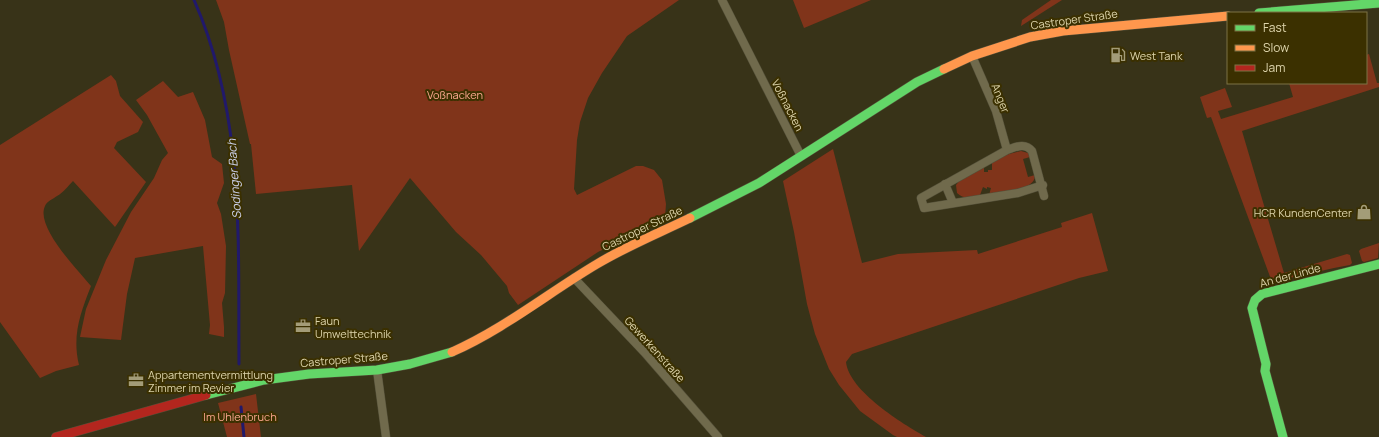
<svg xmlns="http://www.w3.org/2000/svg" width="1379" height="437" font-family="Manrope,sans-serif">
<rect width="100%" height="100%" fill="#383318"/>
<!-- green -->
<path fill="#80341a" d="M216,0H679L627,36L602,73L588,98L580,122L577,140L574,189L577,195L636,166H643L654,170L662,180L666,204L665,217L663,218V220L598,252L518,305L509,293L507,286L481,255L456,232L410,178L359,251L352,185L256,194L251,144H250L229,50L224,22Z
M793,0H871L804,28Z
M1051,0H1062L1021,26L1022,20Z
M1369,54L1377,83H1379V87L1242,131L1284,273L1347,254L1350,255L1352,263L1350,265L1334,268L1272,282L1211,117L1207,118L1200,97L1225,88L1232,107L1218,111L1221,119L1293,97L1289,83H1366V55Z
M111,75L116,81L120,96L143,122L138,132L117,142L114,148L146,182L115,227L73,181C68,186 63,193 57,196C53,199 47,201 45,206C35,227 78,270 91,286C80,314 72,336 79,365L56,371L40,378L0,322V145Z
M163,81L178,97L193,92L205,120L212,157L222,164L224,183L217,203L221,214L226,246L225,293L222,303L224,327V337L209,334L210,325L203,246L135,258L127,294L121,340L80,337L86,309L106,260L131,212L154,178L162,160L168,153L147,115L136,100Z
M833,149L862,263L898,254L977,250L978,254L1062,227L1061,223L1092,213L1108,271L1079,278L852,354L846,362C849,391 903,424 926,437H897L893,435L860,411L839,385L829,369L815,334L807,304L794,232L783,181Z
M1021,151L1028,153L1030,157L1023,159L1028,177L1035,175C1036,190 1001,193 989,195L991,188L987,187V189L983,187L980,195C972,197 964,200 957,193L956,185L960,180L984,166V172H988V170H992V161L1009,154Z
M1379,243L1378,258L1364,262L1362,261L1359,251L1361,249Z
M256,394L261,437H227L218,403Z"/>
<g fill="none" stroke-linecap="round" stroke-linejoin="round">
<!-- stream -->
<path stroke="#21196a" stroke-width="3" d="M194,0C245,115 238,241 239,364
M241,407L244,437"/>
<!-- street casing -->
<g stroke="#545039" stroke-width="9">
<path id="street" d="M722,0L801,156
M972,56L996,111L1007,150C1016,147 1025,142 1032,151L1044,196
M1007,150L921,198L924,208L1018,193L1043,185
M945,184L953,203
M574,278L645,353L718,437
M377,370L386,437"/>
</g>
<!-- fast casing -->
<g stroke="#545039" stroke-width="10">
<path id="fast" d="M1259,13L1379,3
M690,218L759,183L917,82L944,69
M206,395L264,380L309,374L377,370L410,364L452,352
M1283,437L1265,371L1266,364L1252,308L1255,300L1262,294L1379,264"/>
</g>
<!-- slow casing -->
<g stroke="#545039" stroke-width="10">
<path id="slow" d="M944,69L972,56L1030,37L1063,31L1228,16
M452,352C504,329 548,293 597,264C627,246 659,233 690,218"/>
</g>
<!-- jam casing -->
<g stroke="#545039" stroke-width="10">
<path id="jam" d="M56,437L206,395"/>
</g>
<!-- street -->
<use href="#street" stroke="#706a4c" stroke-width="8"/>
<!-- fast -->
<use href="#fast" stroke="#63d668" stroke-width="9"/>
<!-- slow -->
<use href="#slow" stroke="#ff974d" stroke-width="9"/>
<!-- jam -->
<use href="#jam" stroke="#b3261e" stroke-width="9"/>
</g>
<!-- icons -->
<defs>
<g id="fuel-bare" transform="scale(1.2)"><path d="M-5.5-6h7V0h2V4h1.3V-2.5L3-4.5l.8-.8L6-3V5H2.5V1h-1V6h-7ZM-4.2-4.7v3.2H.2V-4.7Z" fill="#a39c78" stroke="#3b3000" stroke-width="2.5" paint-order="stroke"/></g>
<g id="shop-bare" transform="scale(1.2)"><path d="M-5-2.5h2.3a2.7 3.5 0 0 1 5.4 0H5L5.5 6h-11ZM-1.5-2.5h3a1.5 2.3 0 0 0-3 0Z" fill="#a39c78" stroke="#3b3000" stroke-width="2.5" paint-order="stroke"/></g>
<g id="office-bare" transform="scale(1.2)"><path d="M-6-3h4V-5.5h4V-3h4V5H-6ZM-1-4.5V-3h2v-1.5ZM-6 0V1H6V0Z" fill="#a39c78" stroke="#3b3000" stroke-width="2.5" paint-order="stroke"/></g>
</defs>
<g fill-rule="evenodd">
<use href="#fuel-bare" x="1118" y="55"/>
<use href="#shop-bare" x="1364" y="212"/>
<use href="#office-bare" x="303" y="326"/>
<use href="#office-bare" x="136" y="380"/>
</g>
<g text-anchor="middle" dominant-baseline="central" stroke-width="4" stroke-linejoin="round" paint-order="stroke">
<!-- street labels -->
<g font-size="11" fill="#ddd4ab" stroke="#3b3000">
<text transform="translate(1074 19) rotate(-8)">Castroper Straße</text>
<text transform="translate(1001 98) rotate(68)">Anger</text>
<text transform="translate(788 105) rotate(63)">Voßnacken</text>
<text transform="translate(642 228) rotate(-26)">Castroper Straße</text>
<text transform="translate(1290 275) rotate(-15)">An der Linde</text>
<text transform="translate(655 349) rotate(48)">Gewerkenstraße</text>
<text transform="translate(344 359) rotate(-5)">Castroper Straße</text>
</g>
<!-- poi labels -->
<g font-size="11" fill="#ddd4ab" stroke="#3b3000" text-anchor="start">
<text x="1130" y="55">West Tank</text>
<text x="1352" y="212" text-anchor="end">HCR KundenCenter</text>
<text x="315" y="320">Faun<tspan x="315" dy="13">Umwelttechnik</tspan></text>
<text x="148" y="374">Appartementvermittlung<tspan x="148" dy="13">Zimmer im Revier</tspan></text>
</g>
<!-- park labels -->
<g font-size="11" fill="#fda890" stroke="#3b3000">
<text x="455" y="94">Voßnacken</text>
<text x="240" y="416">Im Uhlenbruch</text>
</g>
<!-- water labels -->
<g font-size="12" font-style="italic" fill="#cbd0ea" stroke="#3b3000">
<text transform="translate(234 179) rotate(-94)">Sodinger Bach</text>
</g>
</g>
<!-- legend -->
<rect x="1227" y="12" width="140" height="72" fill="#3b3000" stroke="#7c7244"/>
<rect x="1235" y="25" width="20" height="6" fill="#63d668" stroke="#7c7244"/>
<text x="1263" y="32" font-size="12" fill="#ddd4ab">Fast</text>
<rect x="1235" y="45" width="20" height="6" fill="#ff974d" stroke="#7c7244"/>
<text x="1263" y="52" font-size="12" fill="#ddd4ab">Slow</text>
<rect x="1235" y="65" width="20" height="6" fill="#b3261e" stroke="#7c7244"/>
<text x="1263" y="72" font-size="12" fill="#ddd4ab">Jam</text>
</svg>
